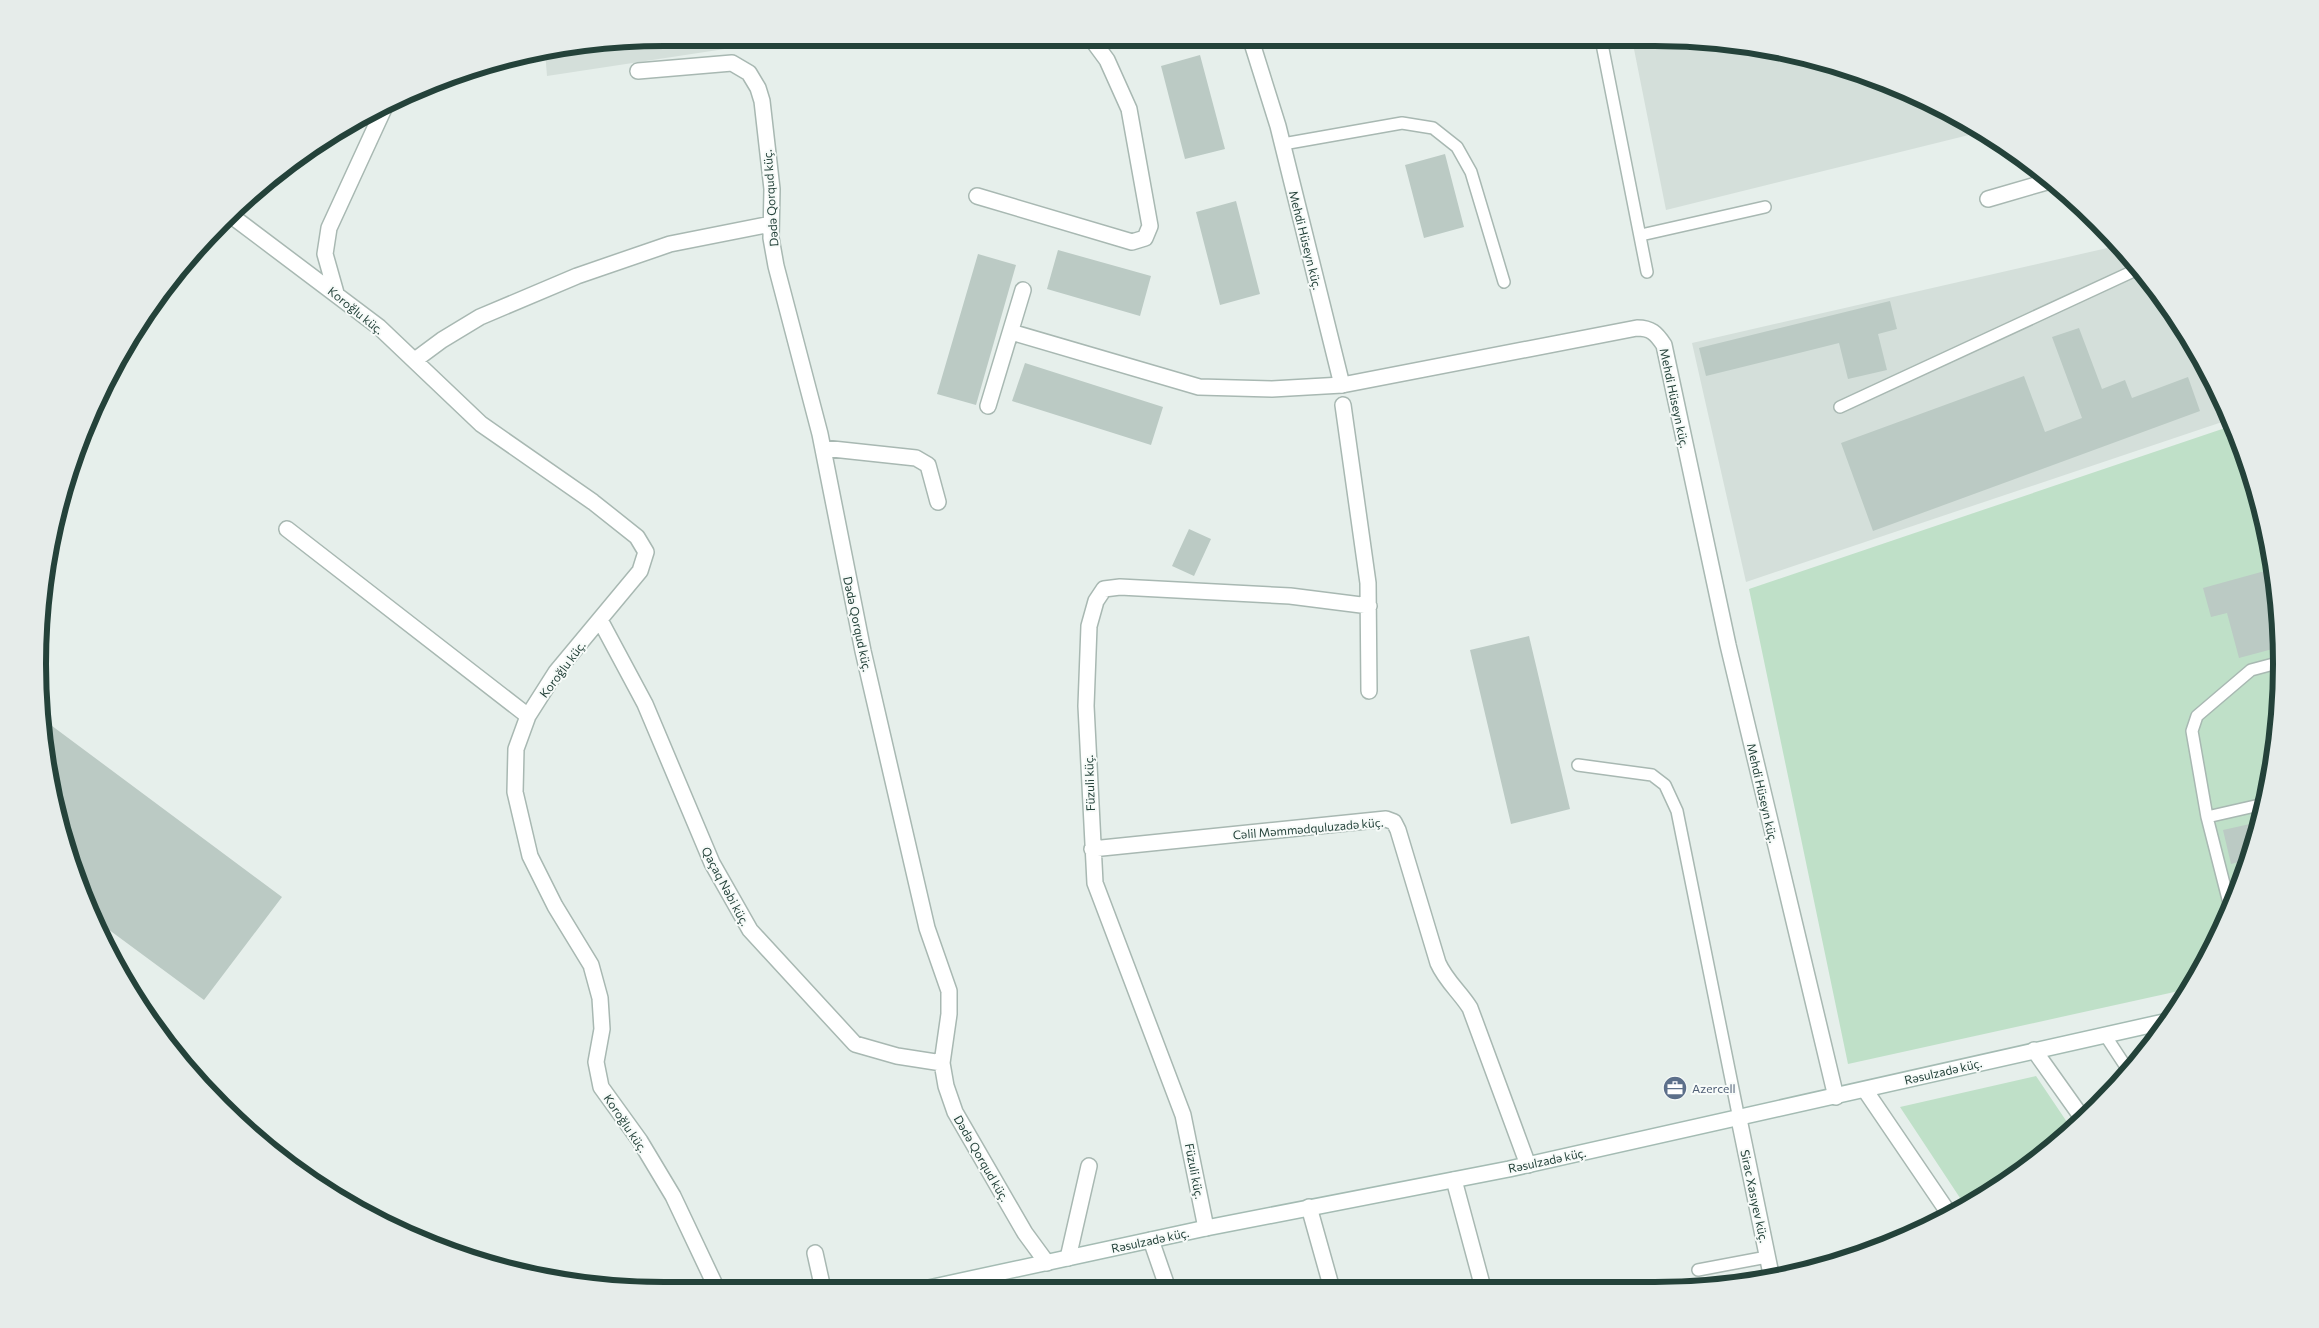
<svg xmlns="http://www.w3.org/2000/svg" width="2319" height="1328" font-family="Commissioner,sans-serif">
<rect width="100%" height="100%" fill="#e6efeb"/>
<!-- built -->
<path fill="#d4dfda" d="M1632,39H1696L1856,71L1981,132L1666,210Z
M771,42L547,76L545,51L582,43Z
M2116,246L2216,392L2231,419L1746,582L1692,343Z"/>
<!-- green -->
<path fill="#bfe0c8" d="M2234,425L2269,541L2281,664L2270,786L2234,903L2188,989L1848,1064L1749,589Z
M2036,1076L2071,1128L1964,1204L1900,1107Z"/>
<!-- building -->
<path fill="#bbcac4" d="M1200,55L1225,149L1185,159L1161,66Z
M1445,154L1464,227L1424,238L1405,165Z
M1236,201L1260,294L1220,305L1196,212Z
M1058,250L1151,276L1140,316L1047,289Z
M978,254L1016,265L976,405L937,394Z
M1890,301L1897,329L1878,334L1887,370L1848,379L1839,343L1706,376L1699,348Z
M2079,328L2102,389L2125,380L2132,398L2188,377L2200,411L1873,531L1841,443L2024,376L2045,432L2082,418L2052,337Z
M1025,363L1163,407L1151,445L1012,401Z
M1189,529L1211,539L1194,576L1172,566Z
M2272,569L2280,647L2239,658L2227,613L2211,617L2203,588Z
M1529,636L1570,809L1511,824L1470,650Z
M40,717L282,897L204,1000L93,918L85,903L50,786Z
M2259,822L2247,860L2231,864L2223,830Z"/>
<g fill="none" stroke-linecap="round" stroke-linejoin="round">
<!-- service casing -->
<g stroke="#a8b8b2" stroke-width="14">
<path id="service" d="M1601,39L1647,272
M1283,144L1402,123L1433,128L1457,147L1471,172L1504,282
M1641,235L1765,207
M1840,407L2138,269
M1578,765L1652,775L1665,785L1677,811L1739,1119
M2207,817L2264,804
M2230,907L2207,817L2192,731L2197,716L2251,670L2281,662
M2105,1035L2128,1070
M1698,1270L1767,1257"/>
</g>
<!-- minor casing -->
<g stroke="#a8b8b2" stroke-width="18">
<path id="minor" d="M638,71L732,63L749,73L758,88L762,101L772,189L771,238L776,266L820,434L863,651L927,928L949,991V1014L942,1063L946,1086L955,1112L1025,1233L1047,1263
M977,196L1132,242L1145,238L1150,226L1129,109L1107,60L1093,41
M1988,199L2050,181
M229,214L379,327L481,424L593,502L637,537L646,552L640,571L556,672L528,716L516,749L515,792L530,856L555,906L591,965L600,998L602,1029L596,1062L601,1087L640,1141L673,1196L717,1289
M336,293L325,254L329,228L387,102
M1011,332L1199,387L1272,389L1342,385
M415,360L442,340L480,317L577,276L670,244L771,224
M1343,405L1368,583L1369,691
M988,406L1023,290
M823,448L916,458L928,465L938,502
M287,529L528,716
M600,620L645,704L712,863L750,930L855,1044L897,1056L942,1063
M1092,849L1386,819L1394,822L1398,830L1438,963C1446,981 1460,992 1470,1008L1528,1165
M2034,1050L2083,1119
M1865,1090L1950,1215
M1739,1119L1771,1274
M1454,1180L1482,1284
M1309,1207L1332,1289
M1206,1228L1183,1115L1095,883L1086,706L1089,626L1096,601L1104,589L1120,587L1290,596L1369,606
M1151,1240L1168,1289
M815,1253L823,1289
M1068,1258L1089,1166"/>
</g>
<!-- tertiary casing -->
<g stroke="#a8b8b2" stroke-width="18">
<path id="tertiary" d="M1251,40L1278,126L1342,385L1637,328C1651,328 1656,333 1664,345L1728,645L1836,1097"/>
</g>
<!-- secondary casing -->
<g stroke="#a4bbb3" stroke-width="18">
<path id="secondary" d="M924,1289L1206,1228L1509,1169L2168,1021"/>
</g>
<!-- service -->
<use href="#service" stroke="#fff" stroke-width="11"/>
<!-- minor -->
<use href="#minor" stroke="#fff" stroke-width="15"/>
<!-- tertiary -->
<use href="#tertiary" stroke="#fff" stroke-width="15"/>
<!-- secondary -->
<use href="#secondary" stroke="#fff" stroke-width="15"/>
</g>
<!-- icons -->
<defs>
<g id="office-disc" transform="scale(1.25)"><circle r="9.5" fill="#5c6f8a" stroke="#f7fbf9"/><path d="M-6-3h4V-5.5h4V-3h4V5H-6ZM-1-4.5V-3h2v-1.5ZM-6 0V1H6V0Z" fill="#fff"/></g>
</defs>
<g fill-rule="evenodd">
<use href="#office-disc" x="1675" y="1088"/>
</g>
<g text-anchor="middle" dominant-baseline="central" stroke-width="4" stroke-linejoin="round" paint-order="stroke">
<!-- street labels -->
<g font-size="12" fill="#24423a" stroke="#f7fbf9">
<text transform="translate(770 198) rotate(-94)">Dədə Qorqud küç.</text>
<text transform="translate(1306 240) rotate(76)">Mehdi Hüseyn küç.</text>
<text transform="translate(356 310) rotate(39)">Koroğlu küç.</text>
<text transform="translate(1675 398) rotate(78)">Mehdi Hüseyn küç.</text>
<text transform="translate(858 624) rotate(78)">Dədə Qorqud küç.</text>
<text transform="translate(562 669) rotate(-53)">Koroğlu küç.</text>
<text transform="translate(1089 783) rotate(-92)">Füzuli küç.</text>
<text transform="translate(1763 793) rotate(77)">Mehdi Hüseyn küç.</text>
<text transform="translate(1308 828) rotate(-5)">Cəlil Məmmədquluzadə küç.</text>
<text transform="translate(726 886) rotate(62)">Qaçaq Nəbi küç.</text>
<text transform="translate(1943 1071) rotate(-13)">Rəsulzadə küç.</text>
<text transform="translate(626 1123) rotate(56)">Koroğlu küç.</text>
<text transform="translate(982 1158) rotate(60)">Dədə Qorqud küç.</text>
<text transform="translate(1547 1160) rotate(-12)">Rəsulzadə küç.</text>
<text transform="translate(1195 1171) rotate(79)">Füzuli küç.</text>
<text transform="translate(1755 1196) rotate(78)">Sirac Xasıyev küç.</text>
<text transform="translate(1150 1240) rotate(-12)">Rəsulzadə küç.</text>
</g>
<!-- service labels -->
<g font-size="12" fill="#4e5e75" stroke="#f7fbf9" text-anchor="start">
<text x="1692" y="1088">Azercell</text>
</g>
</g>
<!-- crop -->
<path d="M0 0H2319V1328H0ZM664 46H1655A618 618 0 0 1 2273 664V664A618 618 0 0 1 1655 1282H664A618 618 0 0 1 46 664V664A618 618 0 0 1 664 46Z" fill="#e6ecea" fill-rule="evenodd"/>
<path fill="none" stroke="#24423a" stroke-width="6" d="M664 46H1655A618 618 0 0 1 2273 664V664A618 618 0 0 1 1655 1282H664A618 618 0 0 1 46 664V664A618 618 0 0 1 664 46Z"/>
</svg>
